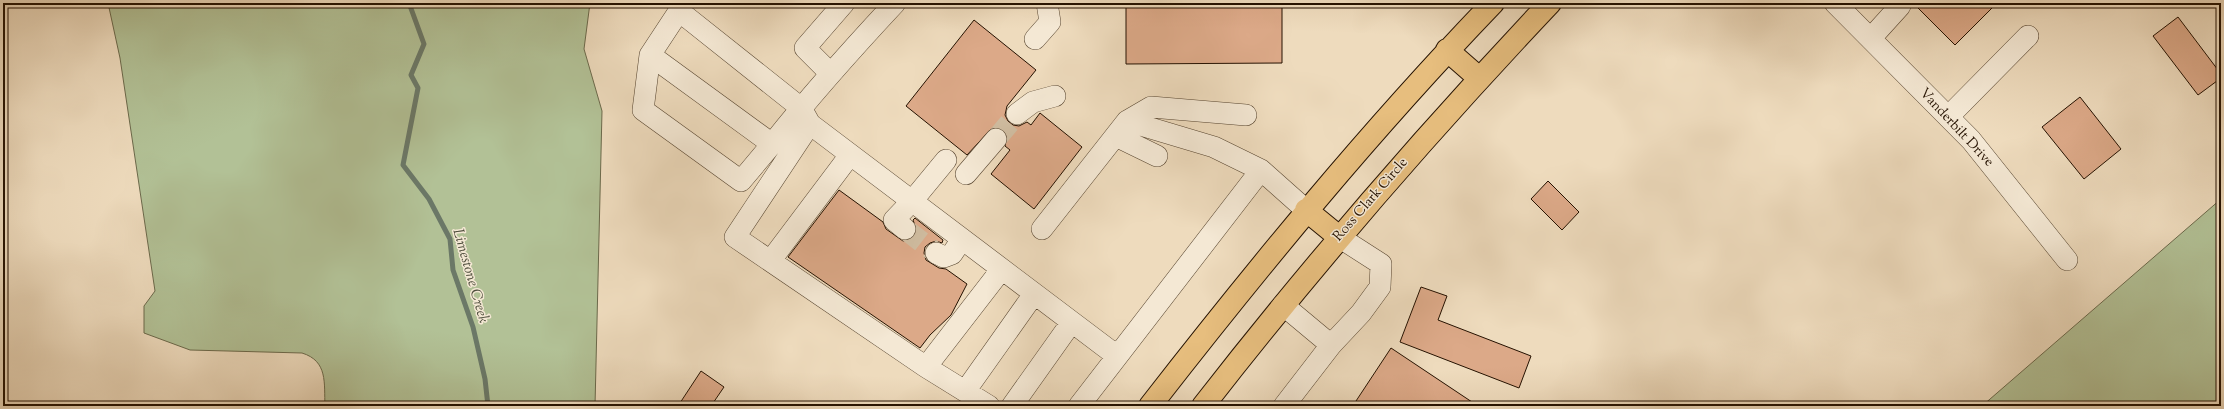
<svg xmlns="http://www.w3.org/2000/svg" width="2224" height="409" font-family="'Sorts Mill Goudy',serif">
<rect width="100%" height="100%" fill="#eedbbd"/>
<filter id="stains"><feTurbulence type="fractalNoise" baseFrequency=".005" numOctaves="4"/><feColorMatrix values="0 0 0 0 .2 0 0 0 0 .09 0 0 0 0 .02 0 0 0 .5 -.17"/></filter>
<radialGradient id="worn" r=".72"><stop offset=".6" stop-color="#630" stop-opacity="0"/><stop offset="1" stop-color="#630" stop-opacity=".3"/></radialGradient>
<!-- green -->
<path fill="#b2c196" stroke="#6b694b" d="M108,3H590L584,49L602,111L595,406H325C324,383 328,361 302,353L190,350L144,333V306L155,291L120,58Z
M2221,199V406H1982Z"/>
<g fill="none" stroke-linecap="round" stroke-linejoin="round">
<!-- stream -->
<path stroke="#6b7867" stroke-width="5" d="M409,3L424,44L411,75L418,88L403,165L429,199L450,239L453,270L473,327L485,379L488,406"/>
</g>
<!-- building -->
<path fill="#dca988" stroke="#241100" d="M1126,3H1282V63L1126,64Z
M1913,3H1997L1955,45Z
M2178,17L2221,74V78L2198,95L2153,36Z
M974,20L1036,70L1007,106L1005,115L1008,121L1013,125L1019,126L1027,122L1031,125L1040,113L1082,147L1034,209L991,174L1010,150L1005,146L1007,135L1003,130L998,127L992,128L967,155L906,106Z
M2080,97L2121,149L2084,179L2042,127Z
M1548,181L1579,212L1562,230L1531,199Z
M839,190L883,222L886,229L903,241L910,240L914,236L917,231L913,220L915,218L943,240L942,243L936,241L930,243L925,247L924,253L926,260L939,268L946,269L967,284L951,315L930,335L920,348L788,257Z
M1421,287L1447,296L1438,320L1531,356L1519,388L1400,342Z
M1391,348L1478,406H1363L1356,401Z
M701,371L724,387L711,406H678Z"/>
<g fill="none" stroke-linecap="round" stroke-linejoin="round">
<!-- minor-tunnel -->
<path stroke="#d0bda1" stroke-width="21" stroke-dasharray="21 10" stroke-linecap="butt" d="M996,139L1017,114
M905,229L936,253"/>
<!-- minor casing -->
<g stroke="#56442f" stroke-width="22">
<path id="minor" d="M895,3C852,49 811,95 772,144L650,55L679,11L801,108L810,124L1117,356
M1835,3L1971,140L2067,260
M1871,38L1900,6L1898,3
M1035,39L1050,22L1047,3
M650,55L643,110L741,181L772,144
M830,73L805,48L844,3
M1017,114L1033,102L1055,96
M1948,117L2028,36
M1127,121L1151,107L1246,115
M810,124L735,237L926,367
M1116,136L1157,156
M966,174L996,139
M905,229L894,220L913,200L946,160
M1042,229L1127,121L1214,147L1261,170L1306,210
M936,253L944,257L952,254L962,239
M771,260L850,155
M1283,305L1331,345
M966,390L1034,294
M989,406L926,367L1001,270
M1012,406L1071,323
M1079,406L1261,170
M1284,406L1331,345L1361,313L1380,287L1381,264L1339,237"/>
</g>
<!-- highway casing -->
<g stroke="#241100" stroke-width="24">
<path id="highway" d="M1447,50L1479,78
M1306,210L1339,237
M1150,406C1259,266 1370,131 1493,3
M1203,406C1312,266 1428,132 1550,3"/>
</g>
<!-- minor -->
<use href="#minor" stroke="#f4e8d4" stroke-width="21"/>
<!-- highway -->
<use href="#highway" stroke="#e7be7e" stroke-width="22"/>
</g>
<g text-anchor="middle" dominant-baseline="central" stroke-width="3" stroke-linejoin="round" paint-order="stroke">
<!-- street labels -->
<g font-size="14" fill="#241100" stroke="#f4e8d4">
<text transform="translate(1956 128) rotate(47)">Vanderbilt Drive</text>
<text transform="translate(1371 200) rotate(-49)">Ross Clark Circle</text>
</g>
<!-- water labels -->
<g font-size="15" font-style="italic" fill="#4e4d3c" stroke="#f4e8d4">
<text transform="translate(470 276) rotate(74)">Limestone Creek</text>
</g>
</g>
<!-- margin -->
<rect width="2224" height="409" fill="none" stroke="#eedbbd" stroke-width="16"/>
<rect x="4" y="4" width="2216" height="401" fill="none" stroke="#241100" stroke-width="2"/>
<rect x="8" y="8" width="2208" height="393" fill="none" stroke="#241100"/>
<rect width="100%" height="100%" filter="url(#stains)"/>
<rect width="100%" height="100%" fill="url(#worn)"/>
</svg>
